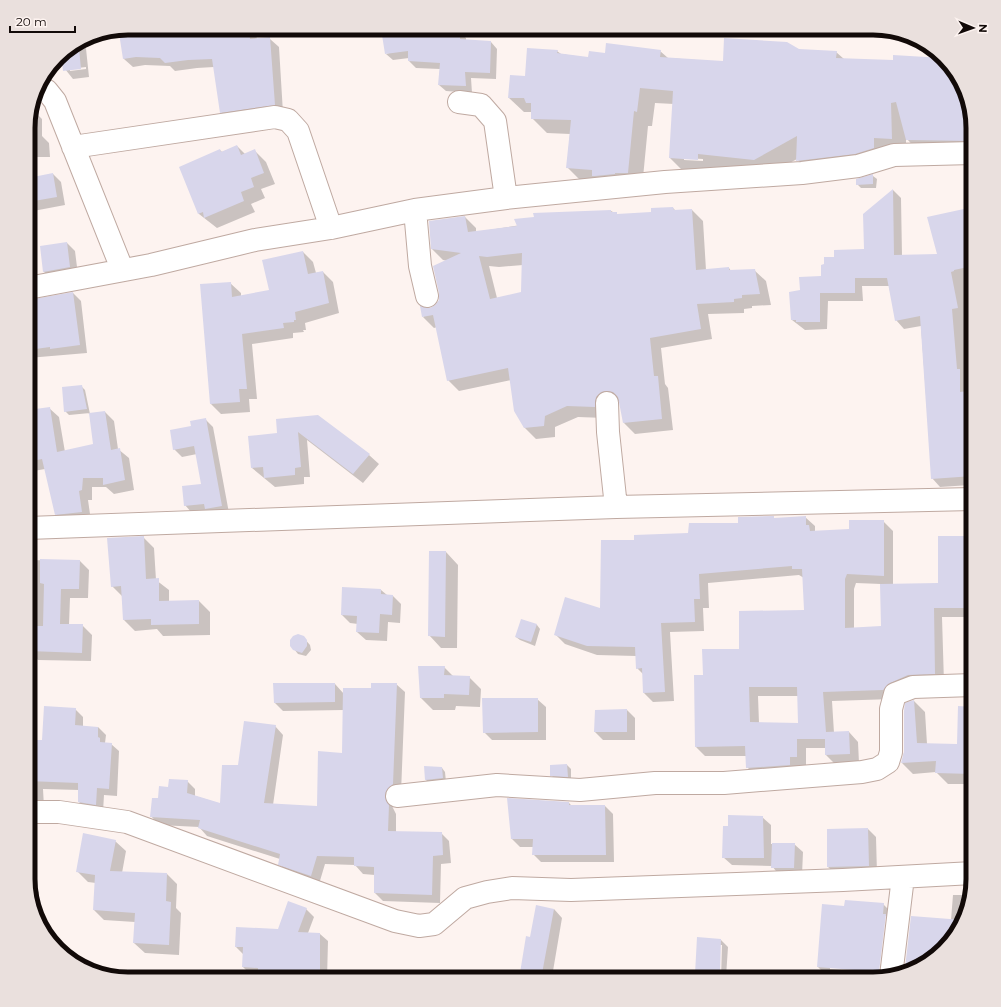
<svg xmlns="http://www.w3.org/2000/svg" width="1001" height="1007" font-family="Montserrat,sans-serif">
<rect width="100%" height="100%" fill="#fdf3f0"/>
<!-- shadow -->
<path fill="#0003" fill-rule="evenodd" d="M128,28H249L256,35L257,39H270L279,47L283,113L229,121L221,112L214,67L197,68L175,71L170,66L145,65L133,67L124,59L119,30Z
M459,31L466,38V41L491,42L497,49L496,79L471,78L472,93L446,91L439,85L440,69L416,68L409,61V58L393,60L386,54Z
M85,39L89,77L73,79L57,59L62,53ZM86,67V69L70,71V69Z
M799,50L836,52L844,59L893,61L944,59L948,62L968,96L973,128V155H922L906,138V154L812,175L797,159L769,174L685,173L670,158L674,104L655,103L652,126H648L642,188L582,182L567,167L570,134L547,133L532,118V112H524L509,98L526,77L557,51L561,54L589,58L605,54L660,51L668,58L724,62ZM684,158L703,159V161L684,160Z
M32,109L42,119V136L49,143L50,157H28V121Z
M237,146L245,154L255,151L266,162L275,184L261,189L265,198L251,204L255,212L217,228L199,214L181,168L220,150L222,152Z
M53,174L61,182L65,205L28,212V179Z
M873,176L877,179L876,188H861L857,184Z
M893,190L901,198L902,256L938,255L973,208V460L968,461L970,485L940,487L932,478L921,326L904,329L896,320L889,286H862L863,301H828L827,329L805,330L792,320L801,291L822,277L835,258L865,250Z
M673,208L676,211L692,210L703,221L706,270L729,268L731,271L754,270L766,281L771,305L752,306V308L744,309V313L708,314L712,339L661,348L665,384L668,388L673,430L635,434L624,423L620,402L618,401L612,403L605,418L578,417L555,427V437L536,439L524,427L511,380L459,391L448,380L437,327L434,328L423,317L436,306L440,300L448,261L443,260L432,249L465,217L476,228V232L611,211L619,215L652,213ZM523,265L522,293L497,298L489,266L499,267Z
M67,243L75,251L78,275L53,280L44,272L41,247Z
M303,252L313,262L316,273L323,272L333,282L339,313L305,323L306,330H303L304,332L293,333V338L252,344L257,399H249L250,412L221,414L211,404L201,285L230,283L241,293V297L270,291Z
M73,293L81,301L87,353L28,358V302Z
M81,386L85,390L90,414L105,412L114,421L118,449L129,458L134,490L114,494L106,487H92V500H88L91,521L66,524L56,514L45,469L28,472V411L49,408L59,417L65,452L94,445L90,413L69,415L65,411Z
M206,420L213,427L229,513H192L185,505L202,485L197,454L182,457L174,449L192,427Z
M277,420L369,455L379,464L363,483L307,440L310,477H304V484L275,487L252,468L278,434Z
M773,517L775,519L805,517L815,526V532L850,530L883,521L893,531V584H939V537H973V617H942L944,683L893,699L832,701L834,733L849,732L858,742L859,763L835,764L826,755V748H806V766L757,777L747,767V756H705L696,747L704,676L740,650L805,611L804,578L799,575L708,583L709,608H703L704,631L670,632L674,701L653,702L644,693L643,674L637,668L636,656L597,655L565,644L556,635L601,610L635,541L689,534ZM856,583L881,584L882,627L854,629V589ZM758,696H798L800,724L759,723Z
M143,537L154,548L156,580L169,590V602L199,601L210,612V635L163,636L157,629L135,631L124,620L123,597L112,586Z
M446,552L458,565L457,648H441L429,635Z
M28,560L80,561L89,570L88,598H70L69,625H82L92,635L91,661L38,660L28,651Z
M381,590L387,595L393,596L401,604L400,623L388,622L387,641L366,640L357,632L358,624L350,623L342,615Z
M522,620L537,625L540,629L535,646L520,640L516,637Z
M303,637L310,645L311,650L306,656L298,654L294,649Z
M444,667L454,677H469L481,689L480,707L456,706L455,710H433L421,698Z
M335,684L344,694L396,684L405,692L401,793L394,799L392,806L396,814V832L441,833L449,841L451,863L441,864L440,903L383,901L375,893V875L363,874L355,865L325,864L319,884L288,872L279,864L280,859L207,836L199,827L159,825L151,816L159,800L169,788L187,781L195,789V796L221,804L239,766L275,726L283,735L273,805L318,807L343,754L344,710L283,711L275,703Z
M537,699L546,707V740H492L484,732Z
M914,701L925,712L927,744L958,745L973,740V789L969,784H948L936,772L913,774L902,763Z
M75,709L83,717V727H98L106,735L105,743L111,744L119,751L117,796L104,795L103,812L87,810L79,802V790L43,789L44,807L28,811V741L43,742Z
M627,710L635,718V740H603L595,732Z
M567,765L571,769V780L555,779L551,775Z
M425,767L442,768L445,772L446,782L430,784L426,780Z
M569,803L572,806H605L613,814L614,862H541L533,854V847H520L512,839Z
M762,817L771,825V844H794L803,852L802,875L780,876L772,866L732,865L723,857L729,827Z
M868,829L876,837L877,874L837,875L828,867Z
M115,841L126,851L122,873L167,874L177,884L176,908L181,913L179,955L145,953L134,943L135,922L104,920L94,910L96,883L88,882L77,871Z
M29,883L39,892L36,916L33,911Z
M964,893L970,894L963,923L939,954L905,974L912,917L951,920L953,895H964Z
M883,904L896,917L892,976L873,979H830L818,967L845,907ZM885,915L887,917L880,971L884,972V974L880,973L879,977H877L878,973L830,969V967Z
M306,909L314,917L308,933L320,934L328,941L327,979H259V975H251L243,967V954L236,947L278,930Z
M554,909L562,918L553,971L575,979H519L531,938Z
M721,940L728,947L726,977L742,979H721L722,945H720L719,979H701L696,973Z
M474,978L475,979H449Z"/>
<!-- building -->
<path fill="#d8d6eb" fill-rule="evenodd" d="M146,28L249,29L250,39L270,37L275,105L220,113L212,59L188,60L165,63L160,58L136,57L123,59L119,33Z
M442,29L460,30V39L491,41L490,73L465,72L466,86L438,85L440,63L408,61V51L385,54L382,35L397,32L443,35Z
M724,38L787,42L799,49L837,51L836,58L893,60V55L943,58L948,62L968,96L973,128V141L906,140L896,102L891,103L892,139L874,138V148L855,154L796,161L797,136L754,160L698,154V160L669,158L673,91L640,88L637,112L634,111L628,173H615V174L595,176H592V170L566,168L571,120L531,119V103H526L524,98H508L510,75L525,76L527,48L558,50L557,53L588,57L589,51L605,53L606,43L661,50L660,57L723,61Z
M79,48L81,69L63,71L61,54L67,50Z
M237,145L241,155L255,149L264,173L251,178L254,187L241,192L244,201L204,218L203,212L198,214L179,167L220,149L221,152Z
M53,173L57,197L28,202V178Z
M873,174V184L856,185V179Z
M893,189L894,255L937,254L927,217L973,207V249L966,251L968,267L954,270V271L951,272L958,308L952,309L957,369H960V392L968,391L969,407H973V476L931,479L920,316L895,321L887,278H855V293H820V322H796V320H791L789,292L800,290L799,277L821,276V265L824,264V257H834V250L864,249L863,214Z
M673,207L674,210L692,209L696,270L729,267V270L755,269L760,294L742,295V298L734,299V302L697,304L701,329L650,338L654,376H658L662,419L623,423L618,397L613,392L606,391L601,392L596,397L595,407L567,406L545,416L544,426L524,428L514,411L508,368L447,381L433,315L422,317L420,306L430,308L435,305L439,300V293L433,266L461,253L431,249L429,221L465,216L468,232L517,226L514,219L534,217L533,213L611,210V212H617V214L651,212V208ZM522,253L521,292L490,299L479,256L487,257Z
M67,242L70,267L43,272L40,246Z
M303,251L308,274L323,271L329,303L295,312L296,320H294V322L283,323L284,328L242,334L247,389H239L240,402L210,404L200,284L231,282L232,297L269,290L262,260Z
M73,292L80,345L50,349V347L28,350V300Z
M82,385L87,409L64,412L62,387Z
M50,407L57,452L93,444L89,413L105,411L111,450L120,448L125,480L103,485V478H83L82,490L79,491L82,512L55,515L42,459L28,462V410Z
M318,415L370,454L353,474L298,432L301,467L295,468V475L264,478L263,467L251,468L248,436L277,433L276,419Z
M206,418L222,506L205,509L204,504L184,506L182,486L201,484L194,446L173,450L170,430L191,426L190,421Z
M774,516V518L806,516V525H809L810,531L849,529V520H884V576L847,574L845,579V628L881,626L880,584L938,583V536H971V608H934L935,674L908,675L890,683L883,690L823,692L826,732L849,731L850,754L825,755V739H797V757H790V765L746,768L745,746L695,747L694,675H703L702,649H739V611L804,610L802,569H792V566L699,574L700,599H694L695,622L661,623L665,692L643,693L642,668L636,669L635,647L587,646L554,635L565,597L600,608L601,540H634V535L688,533L689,523H738V517ZM749,687H797L798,723L750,722Z
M144,536L146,579L159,578V601L199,600V624L151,625V619L123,620L121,586L111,587L107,538Z
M429,551H446L445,637L428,636Z
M40,559L80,560L79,589H61L60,624H83L82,653L29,651L30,626H43L44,584L40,583Z
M342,587L381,589V594L393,595L392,615L380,614L379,633L356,632L357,616L341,615Z
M521,619L537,624L531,642L515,637Z
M298,634L304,636L307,640V646L302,653L293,650L290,646V640L293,636Z
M418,666H445L444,675L470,676L469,695L444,694V698H420Z
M273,683H335V702L274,703Z
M371,683H397L393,784L386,791L385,797L389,805L388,831L442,832L443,855L433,856L432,895L374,893V867L354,866V857L317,856L311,876L278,865L280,854L198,828L200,820L150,817L152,798H158L159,786L168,787L169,779L188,780L187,793L220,803L222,765H238L244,721L276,725L264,803L317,806L318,751L342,753L343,688H371Z
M482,698H538V732L483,733Z
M914,700L917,743L957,744L958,706L973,707V774L935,773L936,761L901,763L904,752V711L905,703Z
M44,706L76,708L75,725L98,727V737L100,738V742L112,743L109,789L97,788L96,805L78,802V783L28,781V740H42Z
M627,709V732H594L595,710Z
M567,764L568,777L550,776V765Z
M424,766L442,767L443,778L425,780Z
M507,798L569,802V805H605L606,855H532L533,839H511Z
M728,815L763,816L764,858H722L723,826H728Z
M868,828L869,866L827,867V829Z
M83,833L116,840L110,871L167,873L166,901L171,902L169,945L133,943L135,913L93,910L95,875L76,872Z
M772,843H795L794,868H771Z
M845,900L884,903L883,914H886L879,972L817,967L822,904L844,906Z
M288,901L307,908L298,932L320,933V979H258V968L242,967L243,947H235L236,927L278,929Z
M536,905L554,909L541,979H519L526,936L530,937Z
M911,916L963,920L939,954L914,969L905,968Z
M697,937L721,939L720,975L695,974Z"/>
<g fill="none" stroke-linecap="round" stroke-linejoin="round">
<!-- minor casing -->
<g stroke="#bfa9a1" stroke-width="24">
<path id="minor" d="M37,90L47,91L55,101L122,269
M459,102L481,105L495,121L506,198
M73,147L275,117L288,120L298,131L331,228
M415,210L420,266L427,296
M28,288L151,265L255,240L331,228L415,210L506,198L665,182L802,173L858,166L894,155L973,153
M607,403L608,432L616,507
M28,528L616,507L973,499
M397,796L497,785L580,790L655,783H724L862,772L877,769L888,762L891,752V709L895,694L913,687L973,685
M28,812H59L127,822L395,921L419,926L434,924L465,898L487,892L512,888L571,890L843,880L973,873
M891,976L903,877"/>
</g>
<!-- minor -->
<use href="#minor" stroke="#fff" stroke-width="22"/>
</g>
<!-- crop -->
<path d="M0 0H1001V1007H0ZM128 35H873A93 93 0 0 1 966 128V879A93 93 0 0 1 873 972H128A93 93 0 0 1 35 879V128A93 93 0 0 1 128 35Z" fill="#eae0dd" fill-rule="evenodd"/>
<path fill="none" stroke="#120a08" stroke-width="5" d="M128 35H873A93 93 0 0 1 966 128V879A93 93 0 0 1 873 972H128A93 93 0 0 1 35 879V128A93 93 0 0 1 128 35Z"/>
<!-- north arrow -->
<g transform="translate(973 28) rotate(92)" stroke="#fdf3f0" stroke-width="3" paint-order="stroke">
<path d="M0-3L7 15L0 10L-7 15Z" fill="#120a08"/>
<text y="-6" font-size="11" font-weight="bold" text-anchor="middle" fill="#120a08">N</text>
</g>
<!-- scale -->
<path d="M10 26v6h65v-6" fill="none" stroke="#120a08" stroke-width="2"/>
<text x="16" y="26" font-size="12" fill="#120a08" stroke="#fdf3f0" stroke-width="3" paint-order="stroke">20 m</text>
</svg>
